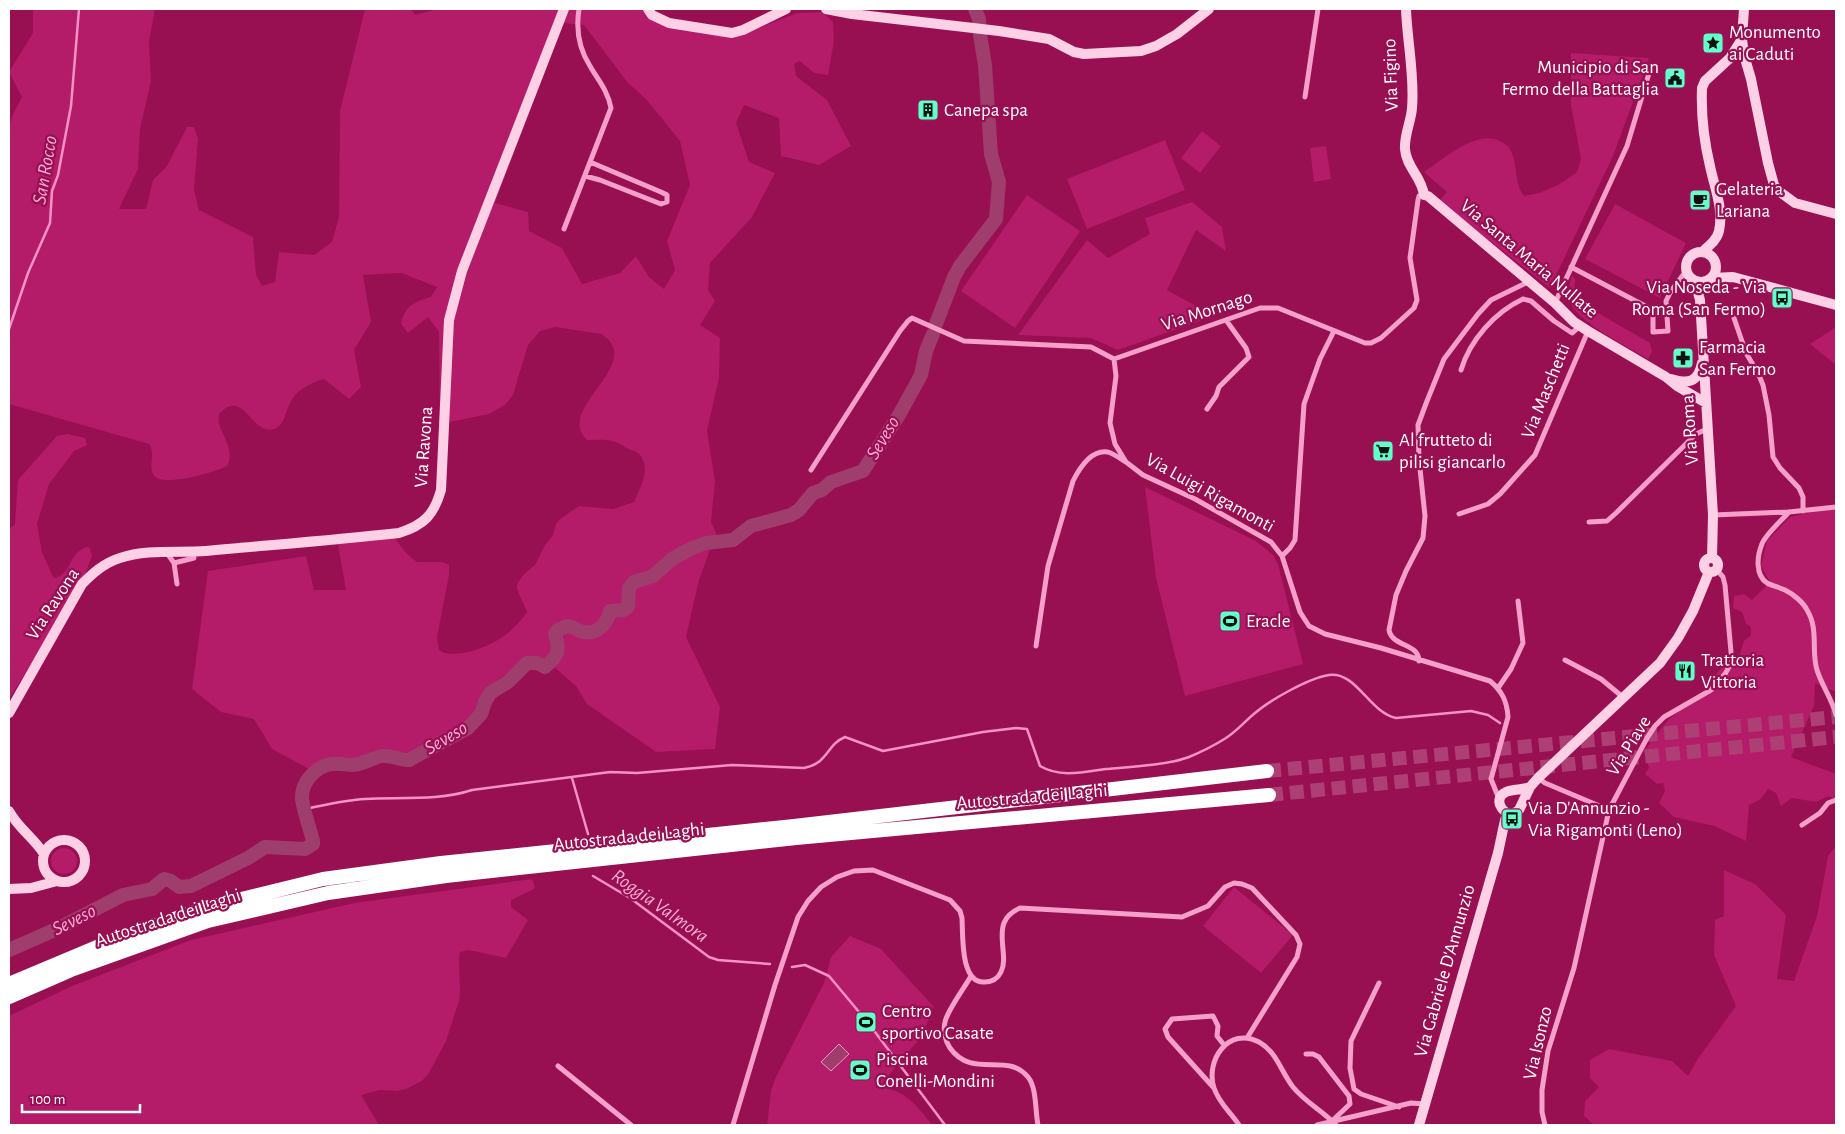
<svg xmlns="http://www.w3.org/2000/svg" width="1845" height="1134" font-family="'Alegreya Sans',sans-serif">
<rect width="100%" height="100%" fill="#980f52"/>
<!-- green -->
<path fill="#b41b68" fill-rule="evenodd" d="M33,9H155L149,42L151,81L140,129L138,169L119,209H146L153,180L167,166L187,127H194L198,139L194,189L199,210L253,237L256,275L262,286L275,282L279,252L314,255L332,242L339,217L340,111L365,9H411L415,15L437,9H643V11L666,27L733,38L797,13L822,12L833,22L834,41L828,75L814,73L800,61L794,64L796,76L827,100L851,146L819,165L781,156L779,118L744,105L736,123L749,162L775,173L752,217L710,263L708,290L715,301L700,325L720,338L719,378L707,431L715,481L711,522L716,533L699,580L686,637L720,707L715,749L656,752L587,704L576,686L546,660L522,664L496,681L468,722L406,756L324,764L311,770L272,749L254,719L221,712L192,689L208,571L306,556L314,590H346L337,539L392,534L405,552L417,562H442L449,565V575L437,637L439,650C446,655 453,654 462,653C489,649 512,634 527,612L517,589V584L524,574L535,565L545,545L553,535L556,524L560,519L579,506L613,509L634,502C640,488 652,468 639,454C635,450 629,450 625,447C612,438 603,440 587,440C553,408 648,363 601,334L555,327L540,331L528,345L513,395L505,405L489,414L440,424L439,332L428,317L408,333L401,324C405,305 414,302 431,297L437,287L402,273L363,275L371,322L354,350L361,387L349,399L324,379C310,383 296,390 290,403C285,412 285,425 274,429C251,436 244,387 219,414C219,418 218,422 220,426C224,439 235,452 227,466C216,472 159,489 153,474C148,464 156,454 149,444L9,404V127L13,114L22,97L9,72L33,33ZM562,23L584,25L628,83L646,99L680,141L690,185L667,241L675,270L664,289L649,277L636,256L620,273L582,284L562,248L529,231L528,212L495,203Z
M1571,53L1649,58L1613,156L1550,288L1439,201L1447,192L1424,172C1443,159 1477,129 1500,141C1505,144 1509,146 1511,151C1518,166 1514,182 1524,196L1539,193L1558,185L1576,173L1578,169L1581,159L1571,105Z
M1202,131L1221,146L1200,173L1181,158Z
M1165,140L1185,190L1087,229L1067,179Z
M1326,146L1331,179L1314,182L1310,148Z
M1027,195L1080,231L1015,328L961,291Z
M1192,202L1222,227L1226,251L1196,230L1167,290L1214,316L1118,350L1091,338L1018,335L1087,240L1108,258L1150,234L1145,218Z
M1615,204L1686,243L1660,298L1585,259Z
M1572,276L1575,279L1574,299L1650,343L1652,352L1648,359C1629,347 1578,323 1570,302C1567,293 1569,285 1572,276Z
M1836,327V365L1810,344Z
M67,434L85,438L87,445L74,451L49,484L37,524L42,552L53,577L56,578C73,571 68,553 87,547L90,548L92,556L82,582L9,699V529L15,524L18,480L57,436Z
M1145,487L1256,541L1273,555L1278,564L1303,664L1185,696L1156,578Z
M1836,507V692L1815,683L1814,706L1791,757L1836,774V799L1828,796L1816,802L1792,798L1781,806L1776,793L1768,789L1761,799L1749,805L1746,841L1714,826L1674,817L1659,803L1665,791L1663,783L1657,784L1645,774L1649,768L1644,751L1668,720L1704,691L1721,668L1740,654L1744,641L1751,635V627L1746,624L1742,612L1733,608L1734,596L1744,594L1752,600L1770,582L1761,566L1767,541L1790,517Z
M1836,846V1125H1594L1584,1116L1585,1101L1599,1087L1590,1078V1060L1609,1049L1672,1061L1688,1076L1697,1060L1736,1006L1714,955L1715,920L1724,916V870L1755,884L1786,915L1777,979L1794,981L1817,916L1828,856Z
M51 861a13 13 0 1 1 26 0a13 13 0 1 1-26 0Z
M532,879L535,887L532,890L511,900V907L528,920L506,958L468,950L460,952L459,958L460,993L459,1001L446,1041L429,1073L422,1081L406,1089L397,1091L380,1090L361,1095L379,1125H9V1016L72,986L191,940L354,903Z
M1234,887L1293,935L1261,973L1203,926Z
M850,936L881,949L934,1007L921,1037L883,1082L887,1089C906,1090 921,1111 932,1125H767L771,1091L775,1079L824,983L831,957Z"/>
<!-- water -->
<path fill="#9f3d6d" stroke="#f891c6" d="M839,1044L849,1054L831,1071L821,1062Z"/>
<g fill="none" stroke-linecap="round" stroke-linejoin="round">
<!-- stream -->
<path stroke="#f891c6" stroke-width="2.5" d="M9,329L28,273L50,223L52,191L58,175L71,106L79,9
M572,778L588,834
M305,809C325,805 345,800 365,799C400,797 439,801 472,790L610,772L637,773L732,765L804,768C829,763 826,745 845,737L883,751L983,732L1016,728L1027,729L1040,766C1060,778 1084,772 1106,769C1130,767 1168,765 1189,757C1201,752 1215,745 1226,738C1239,729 1244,722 1255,713C1270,700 1309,678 1329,675C1356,671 1369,712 1396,718L1471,711L1488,715L1500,723
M593,876L630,898L709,957L718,960L770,964
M792,967L805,965L829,976L869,1024L945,1125"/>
<!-- river -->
<path stroke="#9f3d6d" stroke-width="14" d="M936,324L954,277L960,266L996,219L999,182L991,154L985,65L980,35L979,19L975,9
M9,950L59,928L123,895L152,889L164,879L171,881L179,887L191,886L248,858L265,847L305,849L313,844V841C310,828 304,813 302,799C301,782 316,766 332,764C339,763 346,765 352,765C362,765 372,758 382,756C392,755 399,760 409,760L468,728L481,714L485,702L490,693L508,682L527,663H537L545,667C559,655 560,651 555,634L558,630L567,626C573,626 577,631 583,632C597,635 607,624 610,611L624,610L628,607L629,588L634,582L653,576L672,559L692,548L706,543L733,540L751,526L791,515L799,510L813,493L822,490L831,482L863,471L899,415L921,375L926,351L933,334"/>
<!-- highway-tunnel -->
<path stroke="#ad3f75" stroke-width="14" stroke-dasharray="14 7" stroke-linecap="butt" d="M1267,771L1836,717
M1269,795L1836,737"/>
<!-- street -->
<path stroke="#f5a0ca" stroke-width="5" d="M1305,97L1318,9
M585,176L600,180L661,204L667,202V195L661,192L590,162
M564,229L611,108C608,91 598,80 590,66C579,49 576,28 579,9
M1571,267L1649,308L1653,315V332L1668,331L1666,301L1671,291L1686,271
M1555,303L1627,146L1650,70
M1734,318L1746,353L1758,373L1763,385L1769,415L1773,457L1780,468L1799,488L1803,497V511
M1114,359L1116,376L1110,423L1115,444L1126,462L1143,475L1195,499L1271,542L1282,556L1300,612L1309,626L1325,634L1381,648L1490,681C1502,691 1507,701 1508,717L1491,779L1499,799
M1114,359L1260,308H1278L1365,343H1371L1381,338L1414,308L1417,300L1410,258L1418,200L1419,196L1424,195
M1461,370C1470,340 1495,312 1523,299L1531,301L1554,321L1572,333L1580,326
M1207,409L1216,396L1219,387L1249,357L1246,348L1226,320
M811,470L900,331L908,321L912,318L964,341L1091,347L1114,359
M1789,512C1782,520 1765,535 1762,544C1757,556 1755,575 1767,583C1772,586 1779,587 1785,590C1793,594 1803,602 1807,610C1819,629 1811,651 1817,670C1822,686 1832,699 1836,715
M1459,514L1488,504L1500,494L1535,455L1588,331
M1713,515L1789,512L1836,507
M1589,522L1607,521L1616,513L1696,434L1707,429
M167,553L174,563L177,584
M1282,556L1290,548L1295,540L1304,404L1320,359L1334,331
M174,563L194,558
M1036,646L1048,566L1073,481C1079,469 1091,449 1108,452C1114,454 1121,459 1126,462
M1565,660L1601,679L1624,698
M1419,661C1419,643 1392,647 1389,630L1396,595L1406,571L1423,538L1425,516L1419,459L1418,425L1427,401L1444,359L1478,314L1491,300L1528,282
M1498,688L1511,669L1523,643L1518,601
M1538,778L1545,783L1609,810
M1802,825L1820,813L1828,803L1836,800
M971,976C965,987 947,1011 945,1022C943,1030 945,1041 950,1048C973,1080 1007,1051 1028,1077C1037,1088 1035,1111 1038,1125
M1379,983L1351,1041L1350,1068L1354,1089L1361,1094L1399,1107
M1306,1054H1313L1319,1057L1349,1096L1350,1104L1332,1121
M558,1066L631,1125
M1213,1087L1168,1037L1165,1029L1172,1019L1213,1016L1218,1026L1217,1036L1224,1045
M733,1125L775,985L798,917L808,901L821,887L837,877L854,871L873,870L950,900L960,911L962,918C963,935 960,984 985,982C992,982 998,978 1001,972C1008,958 998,938 1004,923C1007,915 1013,911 1020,908L1182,917L1208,906L1225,887L1234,883L1242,884L1252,888L1296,935L1300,944L1297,957L1247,1038
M1239,1125C1230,1111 1220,1105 1214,1088C1205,1060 1229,1026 1259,1042C1277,1052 1281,1072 1293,1087C1305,1102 1323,1111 1336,1125
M1317,1125L1411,1103L1425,1104
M1545,1125L1542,1112V1090L1548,1051L1574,968L1609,810L1647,738L1655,726L1664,717L1711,690L1725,674L1730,665L1731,652L1725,585L1723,577L1716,569"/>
<!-- secondary -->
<path stroke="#fdd0e6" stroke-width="10" d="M648,9L652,15L669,23L732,33L743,30L786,9
M826,9L852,14L999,31L1049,39L1074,52L1084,54L1141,51L1156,46L1177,34L1209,9
M1406,9C1407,40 1415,77 1412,108C1411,122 1404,135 1405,149C1406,167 1422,177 1424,195L1428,196L1555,303L1574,322L1588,331L1666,377L1677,386L1706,403
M1744,9L1742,39L1744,55L1751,79L1768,163L1774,185L1780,192L1795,203L1836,214
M1686 267a15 15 0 1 1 30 0a15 15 0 1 1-30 0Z
M1702,252C1709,246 1717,240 1719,231C1724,209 1714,186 1710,166C1704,141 1701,113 1702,88L1705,81L1730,58L1742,39
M1712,278L1733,277L1836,305
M1695,282L1700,300L1713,515L1712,558
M1671,379C1688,384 1698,383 1702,363
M1704 565a7 7 0 1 1 14 0a7 7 0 1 1-14 0Z
M9,713L82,584C93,573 104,563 120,558C147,549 178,553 206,551C271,545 335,540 399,533C424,525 434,515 441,490L449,320L462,271L564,9
M9,811C18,828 34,838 44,854
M1513,814C1501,814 1493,798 1506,792C1513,789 1523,790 1530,787
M1505,826L1510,816L1519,810L1530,787L1538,778L1660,663L1678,638L1693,611L1709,572
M43 861a21 21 0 1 1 42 0a21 21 0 1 1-42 0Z
M9,889L31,888L57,881
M1419,1125L1498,853L1505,820"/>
<!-- highway -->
<path stroke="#fff" stroke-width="14" d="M9,984L109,942L205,908L323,879L441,863L794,826L1267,771
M9,997L71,970L208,921L328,893L446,876L796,838L1269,795"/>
</g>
<!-- icons -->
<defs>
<g id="sight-square" transform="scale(1.125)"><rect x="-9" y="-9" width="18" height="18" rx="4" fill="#63ffca" stroke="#980f52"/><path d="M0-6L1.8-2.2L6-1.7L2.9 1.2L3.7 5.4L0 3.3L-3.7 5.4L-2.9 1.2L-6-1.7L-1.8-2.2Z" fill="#111"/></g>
<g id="civic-square" transform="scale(1.125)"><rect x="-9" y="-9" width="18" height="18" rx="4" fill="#63ffca" stroke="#980f52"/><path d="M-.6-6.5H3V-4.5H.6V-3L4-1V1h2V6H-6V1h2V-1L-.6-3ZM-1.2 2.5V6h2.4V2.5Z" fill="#111"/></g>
<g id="building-square" transform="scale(1.125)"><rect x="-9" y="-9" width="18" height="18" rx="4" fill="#63ffca" stroke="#980f52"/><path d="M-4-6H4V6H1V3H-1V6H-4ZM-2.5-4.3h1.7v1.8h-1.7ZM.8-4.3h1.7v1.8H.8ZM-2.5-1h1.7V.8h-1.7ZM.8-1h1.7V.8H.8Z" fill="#111"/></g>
<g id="cafe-square" transform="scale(1.125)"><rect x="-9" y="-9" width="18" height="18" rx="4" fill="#63ffca" stroke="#980f52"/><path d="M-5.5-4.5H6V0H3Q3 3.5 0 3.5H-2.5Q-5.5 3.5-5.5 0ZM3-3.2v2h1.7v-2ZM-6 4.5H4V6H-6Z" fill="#111"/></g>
<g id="bus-square" transform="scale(1.125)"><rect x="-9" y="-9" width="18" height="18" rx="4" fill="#63ffca" stroke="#980f52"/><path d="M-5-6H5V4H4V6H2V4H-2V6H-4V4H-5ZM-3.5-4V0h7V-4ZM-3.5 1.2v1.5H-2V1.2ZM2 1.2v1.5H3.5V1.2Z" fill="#111"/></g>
<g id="pharmacy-square" transform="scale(1.125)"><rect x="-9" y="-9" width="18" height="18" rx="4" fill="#63ffca" stroke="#980f52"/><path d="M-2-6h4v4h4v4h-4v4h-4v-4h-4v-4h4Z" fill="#111"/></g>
<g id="supermarket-square" transform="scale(1.125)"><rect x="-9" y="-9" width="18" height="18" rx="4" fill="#63ffca" stroke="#980f52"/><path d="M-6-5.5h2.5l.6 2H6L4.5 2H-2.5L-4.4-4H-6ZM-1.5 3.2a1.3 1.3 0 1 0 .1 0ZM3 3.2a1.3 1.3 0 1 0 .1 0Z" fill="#111"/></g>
<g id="stadium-square" transform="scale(1.125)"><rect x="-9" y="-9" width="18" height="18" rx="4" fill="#63ffca" stroke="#980f52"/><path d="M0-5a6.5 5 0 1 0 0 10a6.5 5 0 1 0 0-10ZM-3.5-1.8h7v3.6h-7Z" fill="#111"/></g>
<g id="restaurant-square" transform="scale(1.125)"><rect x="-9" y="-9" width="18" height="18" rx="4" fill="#63ffca" stroke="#980f52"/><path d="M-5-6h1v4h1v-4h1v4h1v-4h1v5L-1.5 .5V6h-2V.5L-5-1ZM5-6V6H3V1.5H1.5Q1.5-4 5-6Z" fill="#111"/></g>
</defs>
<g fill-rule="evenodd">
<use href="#sight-square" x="1713" y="43"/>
<use href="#civic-square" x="1675" y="78"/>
<use href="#building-square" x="928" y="110"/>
<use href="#cafe-square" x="1700" y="200"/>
<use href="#bus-square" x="1782" y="298"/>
<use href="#pharmacy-square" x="1683" y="358"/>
<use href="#supermarket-square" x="1383" y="451"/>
<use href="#stadium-square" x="1230" y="621"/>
<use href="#restaurant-square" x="1685" y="671"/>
<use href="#bus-square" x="1512" y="819"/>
<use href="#stadium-square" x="866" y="1022"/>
<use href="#stadium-square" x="860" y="1070"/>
</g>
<g text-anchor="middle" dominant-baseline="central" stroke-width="4.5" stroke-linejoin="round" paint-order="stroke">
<!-- poi labels -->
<g font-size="19" fill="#fff" stroke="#980f52" text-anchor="start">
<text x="1729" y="32">Monumento<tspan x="1729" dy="22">ai Caduti</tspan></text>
<text x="1659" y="67" text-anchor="end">Municipio di San<tspan x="1659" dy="22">Fermo della Battaglia</tspan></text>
<text x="944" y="110">Canepa spa</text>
<text x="1716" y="189">Gelateria<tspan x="1716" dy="22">Lariana</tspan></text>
<text x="1766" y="287" text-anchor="end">Via Noseda - Via<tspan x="1766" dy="22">Roma (San Fermo)</tspan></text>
<text x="1699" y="347">Farmacia<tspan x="1699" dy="22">San Fermo</tspan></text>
<text x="1399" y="440">Al frutteto di<tspan x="1399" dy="22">pilisi giancarlo</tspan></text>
<text x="1246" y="621">Eracle</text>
<text x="1701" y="660">Trattoria<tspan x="1701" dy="22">Vittoria</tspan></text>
<text x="1528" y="808">Via D'Annunzio -<tspan x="1528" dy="22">Via Rigamonti (Leno)</tspan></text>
<text x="882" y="1011">Centro<tspan x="882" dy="22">sportivo Casate</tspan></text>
<text x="876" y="1059">Piscina<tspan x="876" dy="22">Conelli-Mondini</tspan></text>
</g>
<!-- street labels -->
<g font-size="19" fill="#fff" stroke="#980f52">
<text transform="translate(1391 75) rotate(-92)">Via Figino</text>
<text transform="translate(1529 259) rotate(40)">Via Santa Maria Nullate</text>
<text transform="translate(1207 311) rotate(-18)">Via Mornago</text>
<text transform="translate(1546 391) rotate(-68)">Via Maschetti</text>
<text transform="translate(1690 430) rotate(-94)">Via Roma</text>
<text transform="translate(424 447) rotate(-86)">Via Ravona</text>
<text transform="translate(1210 493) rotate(29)">Via Luigi Rigamonti</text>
<text transform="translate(53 604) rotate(-57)">Via Ravona</text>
<text transform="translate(1629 746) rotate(-58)">Via Piave</text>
<text transform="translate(1032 797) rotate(-5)">Autostrada dei Laghi</text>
<text transform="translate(629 837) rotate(-6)">Autostrada dei Laghi</text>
<text transform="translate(168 918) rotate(-18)">Autostrada dei Laghi</text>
<text transform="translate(1445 971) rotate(-74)">Via Gabriele D'Annunzio</text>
<text transform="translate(1538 1043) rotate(-77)">Via Isonzo</text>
</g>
<!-- water labels -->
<g font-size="20" font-style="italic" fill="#fbacd4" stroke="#980f52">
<text transform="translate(45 170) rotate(-80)">San Rocco</text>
<text transform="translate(883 438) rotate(-59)">Seveso</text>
<text transform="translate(446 738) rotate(-31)">Seveso</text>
<text transform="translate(660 906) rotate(35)">Roggia Valmora</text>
<text transform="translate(74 920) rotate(-27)">Seveso</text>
</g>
</g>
<!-- border -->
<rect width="1845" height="1134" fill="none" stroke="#ffffff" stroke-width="20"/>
<!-- scale -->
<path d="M22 1104v8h118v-8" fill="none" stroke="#ffffff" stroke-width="2.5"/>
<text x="30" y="1104" font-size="15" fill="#ffffff" stroke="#980f52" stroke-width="4" paint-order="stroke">100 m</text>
</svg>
